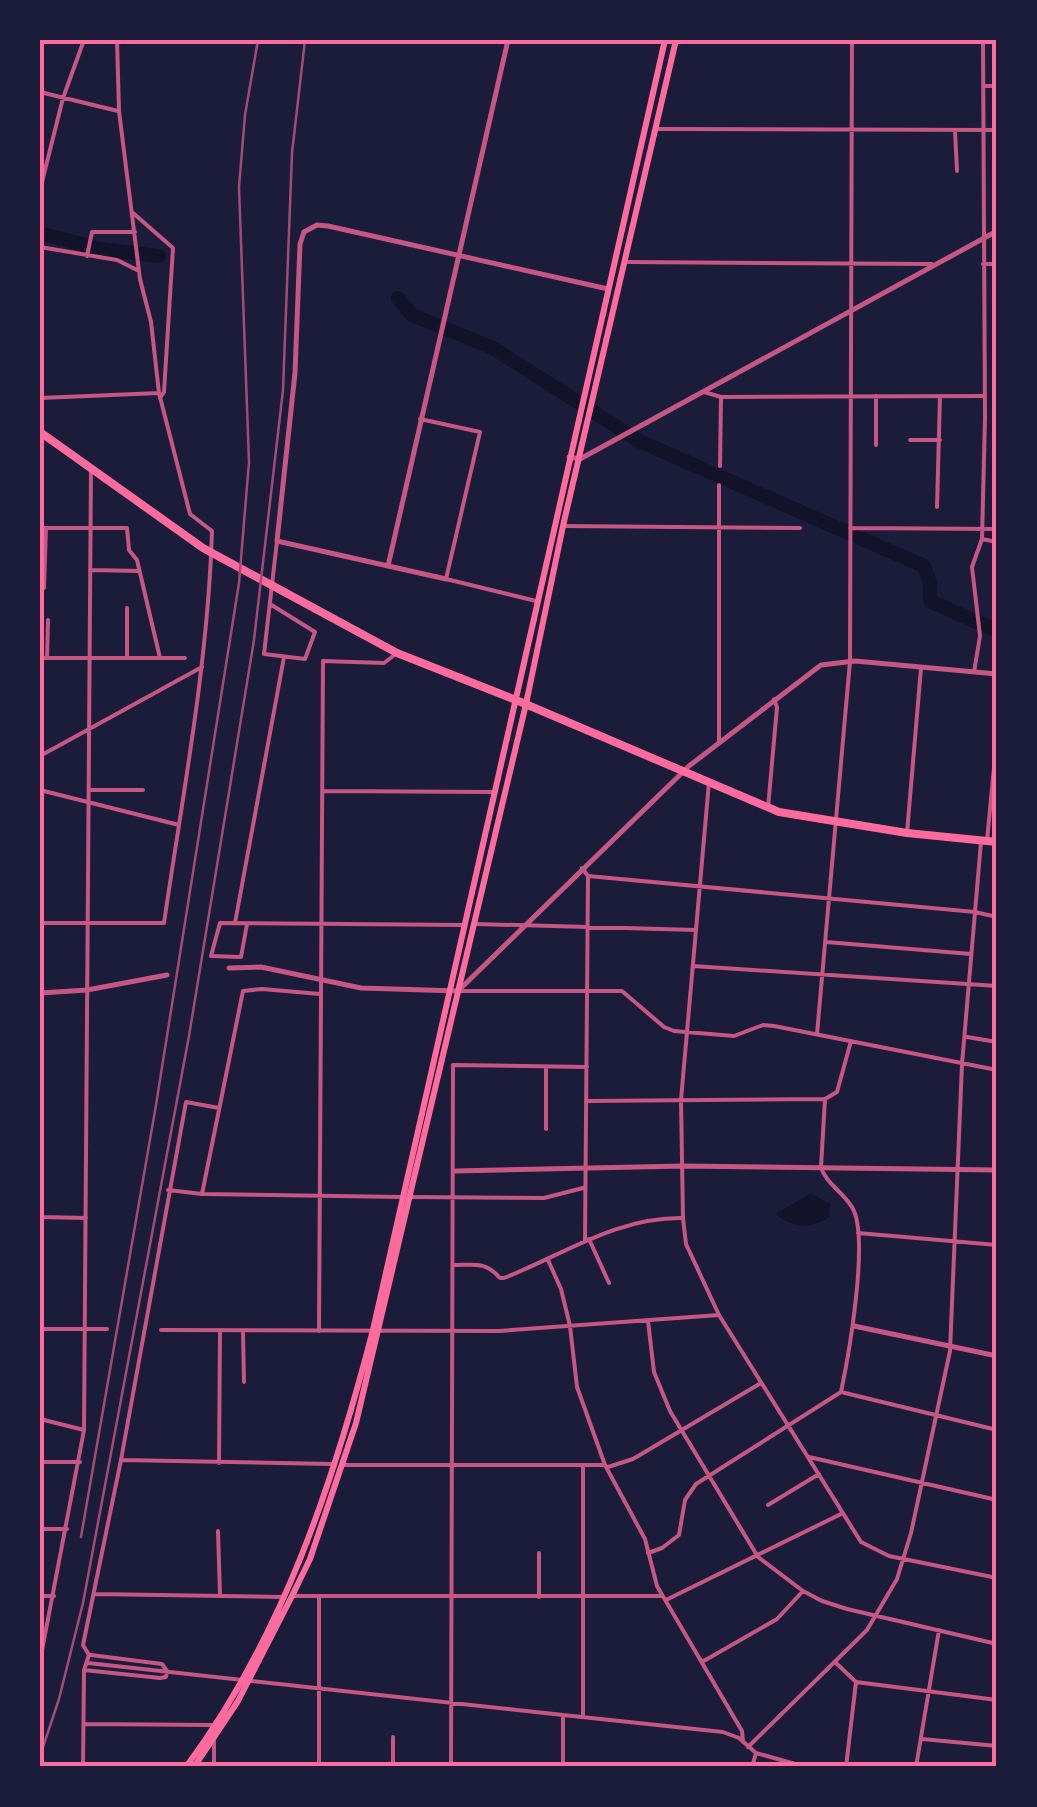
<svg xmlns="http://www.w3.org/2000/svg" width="1037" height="1807" font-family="Lora,serif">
<rect width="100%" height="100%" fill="#1b1b3a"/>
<!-- water -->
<path fill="#12122b" d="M811,1193L830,1204L829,1217C812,1229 792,1228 776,1214Z"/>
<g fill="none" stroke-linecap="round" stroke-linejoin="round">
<!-- river -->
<path stroke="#12122b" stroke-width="14" d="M40,233L100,249L159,256
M398,298L412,315L493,348L639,441L924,566L930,583V601L997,631"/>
<!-- minor -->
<path stroke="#c65784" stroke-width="4" d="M983,86H997
M40,92L118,111
M657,129L997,130
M955,131L957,171
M40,190L63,98L84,40
M133,213L173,248L164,392L160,398
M40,247L117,260L139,271
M87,256L92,232H135
M627,262L932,264
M983,264H997
M704,392L721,397L982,396
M876,396V445
M40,398L159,393
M420,419L480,432L446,579L536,601
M910,440H940
M720,466L721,397
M719,485V742
M937,507L940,396
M563,526L800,528
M40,528H127L129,550L137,560L160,658
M850,528L997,529
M982,539L997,542
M90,570L139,571
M44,588L46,528
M270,604L315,632L305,659L264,654L277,541
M127,608V658
M40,658H185
M47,658L48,620
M974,672L980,636L972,567L982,539L985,418L983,40
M40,756L202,667
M709,782L681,1100L683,1218L686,1244L719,1315L861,1542L889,1556L997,1578
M40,790L179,825
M89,790H143
M323,791L493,792
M768,808L777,707L774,699
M907,833L921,668
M987,841L997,736
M582,868L588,876L585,1241
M588,876L975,912L997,917
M40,923H164C183,793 208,663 212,531L190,514L159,393L151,322L140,279L119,111L117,40
M235,923L284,657
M247,924L241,957L211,956L220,923L465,925
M476,924L696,930
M826,942L971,954
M693,966L997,986
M458,991H622L664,1027L674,1031L734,1036L763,1025L774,1026L997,1070
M817,1034L850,661L852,40
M967,1037L997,1042
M546,1067V1129
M825,1099L837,1092L851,1041
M587,1101L825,1099L821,1167C826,1185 846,1193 854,1211C868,1245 849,1354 841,1392
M168,1190L202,1194L402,1197
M202,1194L243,991L262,989L320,994
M410,1197L544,1198L583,1188
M40,1206L41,1217L86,1218
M858,1233L997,1245
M589,1239L609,1283
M548,1260L561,1289L570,1326L577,1387L605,1465L645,1539L657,1586L742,1731L743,1742
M453,1265C475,1265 485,1261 500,1278H504C565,1254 616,1217 683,1218
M648,1321L654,1372L670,1411L758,1557L803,1591L822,1601L847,1609L997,1644
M40,1329H107
M161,1330L499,1331L719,1315
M243,1331L244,1382
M319,1331L323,661L384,663L397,653
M40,1419L84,1430
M809,1457L997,1500
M121,1460L332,1464
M40,1462H80
M219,1463L220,1332
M344,1465H604
M583,1467V1717
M608,1467L633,1459L761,1383
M768,1505L819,1474
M40,1529H67
M218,1531L220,1595
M539,1553V1597
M648,1553L662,1548L679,1535L685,1500L696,1484L841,1392L997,1430
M94,1594L284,1597
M40,1596H54
M292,1596H662
M666,1600L841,1514
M40,1661L84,1430L91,468
M702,1662L777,1619L803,1591
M88,1663L563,1715V1767
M836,1663L856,1682L997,1700
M84,1670L89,1655L83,1645L121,1460L186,1102L219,1108
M563,1715L723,1732L739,1738L756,1753L806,1767
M84,1724L214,1725
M393,1737V1767
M214,1738V1767
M922,1739L997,1746
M748,1747L867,1630L897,1579L911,1533L950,1351L962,1064L981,842
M83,1767L84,1670L160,1678L166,1677L167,1671L162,1664L91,1655
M319,1767V1597
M451,1767L453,1065L587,1067
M752,1767L756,1753
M846,1767L856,1682
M916,1767L939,1630"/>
<!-- tertiary -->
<path stroke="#c65784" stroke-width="5" d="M569,457L580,459L997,231
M388,566L508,40
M446,579L277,541L295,373L300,244L304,232L317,225L328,226L608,289
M229,968L261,967L361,988L458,991L689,766L821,665L855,661L997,674
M40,993L87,990L167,975
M455,1171L683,1166L997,1170
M854,1326L997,1356"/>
<!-- primary -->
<path stroke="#ff6b9d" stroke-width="6" d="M186,1767C282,1638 333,1484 373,1330L665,40
M194,1767L238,1701L292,1596L310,1559L356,1423L526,704L563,526L676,40"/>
<!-- trunk -->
<path stroke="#ff6b9d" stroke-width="8" d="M40,432L203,548L397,653L516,700L779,812L907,833L997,842"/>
<!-- rail -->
<path stroke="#a44b75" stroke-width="2.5" d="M81,1537L156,1105L239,583L249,462L239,187L245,115L258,40
M40,1756L59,1699L83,1603L189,1036L254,640L283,390L292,153L305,40"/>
</g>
<!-- border -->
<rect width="1037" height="1807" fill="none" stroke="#1b1b3a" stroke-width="85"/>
<rect x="42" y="42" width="952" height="1722" fill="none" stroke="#ff6b9d" stroke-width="4"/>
</svg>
